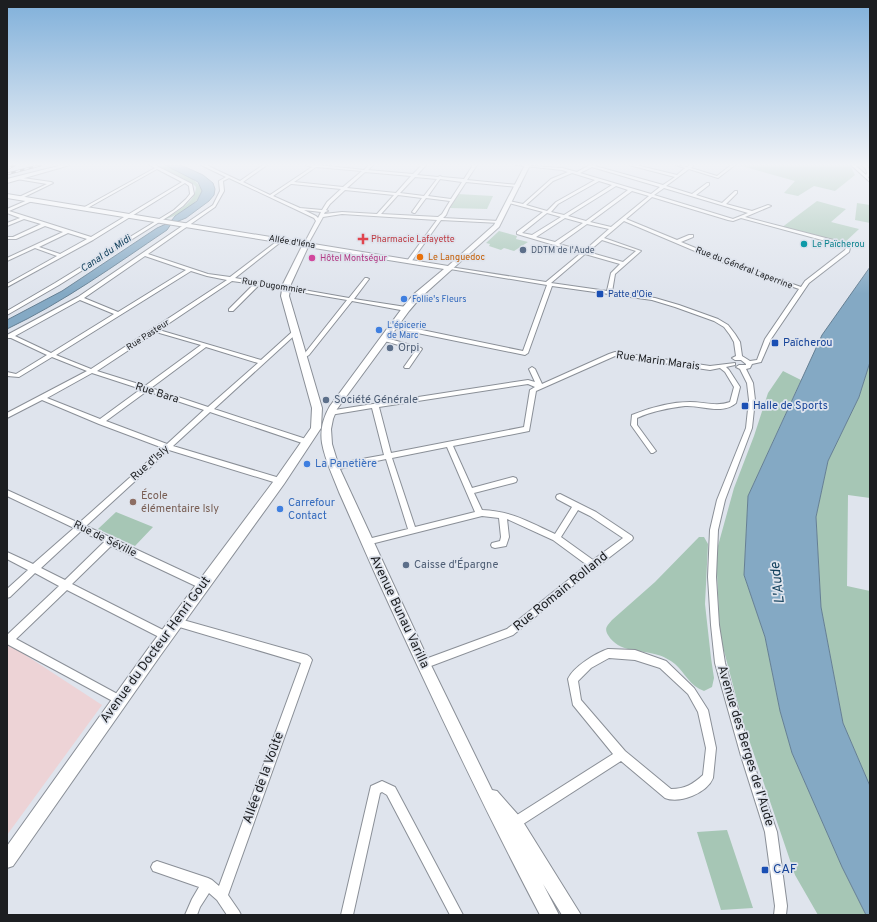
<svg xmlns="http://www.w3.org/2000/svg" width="877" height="922" font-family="Overpass,sans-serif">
<rect width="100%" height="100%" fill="#dfe4ed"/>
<!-- industrial -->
<path fill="#edd3d6" d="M7,643L102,705L7,835Z"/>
<!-- green -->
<path fill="#a6c6b5" d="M157,165C170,165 199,178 202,191C197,206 179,214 164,220C177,211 195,203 196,187L192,183Z
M738,165H850L855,175L835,191L814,186L798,196L784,193L795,181Z
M458,194L493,196L487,209L449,208Z
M817,201L846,209L831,222L859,229L842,245L781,228Z
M857,203L870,205V223L855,220Z
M499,231L517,236L516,239L528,242L514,251L504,248L501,250L489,246L490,244L486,243Z
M870,362V498L848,495L847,586L870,591V786L843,723L821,607L816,517L828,461L859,397Z
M783,371L801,380L748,496L744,575L765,637L780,711L792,753L842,867L866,915H818L795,875L742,719L720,636L716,553L734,488L754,436L768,393Z
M116,512L153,527L135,546L98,529Z
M699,537H704L708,544L705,604L711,658L714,678L712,687L704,691C690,686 685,673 675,664C670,660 663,656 658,655C640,649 619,653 608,635C604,628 607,626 612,620L655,582Z
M727,830L753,908L721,910L697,832Z"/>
<!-- water -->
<path fill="#84a9c4" stroke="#657f93" d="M165,165H181L203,175L213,183L215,189L214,195L209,201L186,218L171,224L167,230C115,265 64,302 7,329V320L62,291L157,228L166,224L172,220L175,216L197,201L202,191L198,182Z
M870,267V362L859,397L828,461L816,517L821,607L843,723L870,786V915H866L842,867L792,753L780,711L765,637L744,575L748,496L822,335Z"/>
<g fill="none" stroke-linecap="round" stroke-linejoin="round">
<!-- street casing -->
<g stroke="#8a8f97" stroke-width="2">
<path id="street" d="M150,165H155L192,184L194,194L183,206L169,216L59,285L7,315V311L55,283L174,210L186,199L190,194L189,186L185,183L93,240L7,287V284L57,256L35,248L7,261V258L63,232L45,226L16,239H7V237H13L41,224L24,219L7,226V223L20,218L7,213V209L30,199H32V201L9,211L91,237L182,182L157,169L84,210L81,209L155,168ZM68,233L87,239L60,254L39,247Z
M201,165H206L240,181L263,165H267L243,182L270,195L312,167L305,165H319L364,170L369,165H373L368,170L413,174L422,165H426L417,175L438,177L440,176L442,177L464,179L473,165H477L467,180L518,185L520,186L518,187L466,182L449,208L446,215L443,218L499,221L501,222L500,223L441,220L411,262H409L407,261L437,220L342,214L323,217L308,244L306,245L304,244L316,221L314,218L229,178L223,181L224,191L215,207L148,254L208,274L230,277L280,239H282V241L235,278L349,298L365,278H367L369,279L354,299L406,307L409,309L406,311L352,301L309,355L301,360L299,359V357L305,353L347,300L259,285L233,311H229V309L254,284L232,281L159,330L261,360L292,332H296V334L214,409L309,440L310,442L307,444H305L210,412L173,446L283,479L284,481L283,483L280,484L169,450L86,526L206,582L207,585L206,588L203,589L200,588L111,546L72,584L169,633L171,636L169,639L166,640L163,639L67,590L16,639L123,697L125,700L123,703L120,705L7,644V635L59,586L35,573L10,597L7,598V589L28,570L7,559V552L33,564L74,528L7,496V490L79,523L163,448L99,424L42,400L7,418V413L87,371L52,357L19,377L7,376V372L16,374L47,355L11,338H7V335L78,297L213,205L220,191L219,181L226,177ZM316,167L362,171L343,187L294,182ZM365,172L411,176L396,193L347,188ZM415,177L437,179L424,196L400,193ZM440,179L462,182L451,199L428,196ZM291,184H292L341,189L327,202L322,210L300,208L273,196ZM345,190L394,195L377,214L342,212L324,214L325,212L328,211L326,210L330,204ZM398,195L422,198L412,212L414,213H415L426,198L450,201L442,214L438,217L381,214ZM304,210L321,212L318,218L316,216ZM145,256L186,270L118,312L84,298ZM191,271L207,276L227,280L91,369L56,355ZM80,300L114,314L51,353L15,336ZM156,332L201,345L145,386L97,371ZM206,347L258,363L208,407L151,388ZM92,373L141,389L100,419L47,398ZM147,391L204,410L167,444L106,421ZM81,531L104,542L65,580L41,568Z
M516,165L562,168L577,172L590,165H596L595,166L663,185L675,177L629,165H636L677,175L685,168L675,165L687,167L690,165H694L691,168L717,176L731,165H735L718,178L689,169L666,186L692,194L707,183H709V185L696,195L722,203L735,191H737V193L726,204L752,211L768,205L771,206L745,217L845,243L848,242L850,243L848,245L850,248L849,252L809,283L771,339L761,362L752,364L750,368L746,369L753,383L755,400L752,428L725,500L718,530L716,577L719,625L725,663L751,756L777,832L787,906L786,915H774L775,906L765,832L741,756L715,663L711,625L708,577L710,530L717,500L746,428L749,400L747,383L740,369L736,367L739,365H746V364L741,360H735L732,358L736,356L734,342L730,335L724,327L714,321L675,307L652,300L552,286L528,353L525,355L393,328L390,326L393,324L523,351L547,285L450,269L448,268L450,267L546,282L581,253L517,234V232L543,212L509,203V201L523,204L551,179L568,172L562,170ZM592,167L660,187L651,194L580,173ZM572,173L595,180L556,202L547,211L526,205L553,181ZM599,181L612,185L564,215L551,212L558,204ZM616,186L628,190L586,221L568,216ZM664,188L748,213L733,219L654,195ZM632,191L649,196L611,227L590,222ZM652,197L728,220L733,221L741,218L844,246L846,248L845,250L805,281L801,287L720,258L681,242L693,237V235H689L677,240L626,219ZM547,213L561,217L532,235L522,233ZM565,218L583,223L555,242L536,237ZM624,221L716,260L799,289L765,339L757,360L750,361L742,356L740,342L735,334L728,325L718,319L679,305L655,298L612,292L615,274L641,251L604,238ZM587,224L609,229L584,251L559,244ZM602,240L636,251L623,262L588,252ZM585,254L620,264L611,273L607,291L551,283Z
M851,165H855L866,175L867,173L866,169L862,165H866C870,169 871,172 868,178L870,179V182Z
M16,177L51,182L53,183L20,199H19V197L47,184L17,179L15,178Z
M383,337L421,348L422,349L409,368H405L404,367L416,350L381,340V338Z
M615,352L710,366L735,363V365L726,367L729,370L740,387L736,403C723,415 701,405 685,406C669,408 652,411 637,418V425L656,451L653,453H651L631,425L632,415C649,408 671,402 690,402C704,402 717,407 730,402L734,387L725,372L720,368L710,370L615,356L536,391L529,431L453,446L472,488L513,477L516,478L517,480L516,482L513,483L474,493L482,510C511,511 529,522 555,534L572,507L557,499L556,497L557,495L560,494L596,512L632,536L633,538L632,540L580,580L513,635L423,669L420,667L418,664L420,661L507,629L587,565L553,540L507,519L509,537L506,546L495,548L492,547L491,545L492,543L500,541L501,537L499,518L482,516L367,545L364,544L363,542L364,540L408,529L386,459L334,470L330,467L334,464L384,455L372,408L330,415H328L327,413L328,411L528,380L535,382L529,369L532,367L535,369L542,384L609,354ZM528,384L535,387L530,390L524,427L391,453L379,407ZM447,447L475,512L415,527L392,458ZM578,510L590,516L623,538L593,560L561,537Z
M176,618L307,655L310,657L312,660L228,895L239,911L241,915H227L217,900L209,893L200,907L197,915H185L192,899L199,887L153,871L151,867L153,863L157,861L208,878L212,880L219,886L301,663L176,626L173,625L172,622L173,619Z
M608,649L635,650L666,661L694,688L708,710L716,748L713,778C707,793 680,804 665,798L621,761L517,828L513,830L509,828L507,824L509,820L613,754L573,705L568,679C573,667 596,653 608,649ZM609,658L635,660L660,668L688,694L698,712L706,748L703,775C693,784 685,789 671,789L625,751L581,700L578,681L591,668Z
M382,781L395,787L463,915H450L387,795L382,792L380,793L353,915H341L370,790L371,786Z"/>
</g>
<!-- secondary casing -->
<g stroke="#8a8f97" stroke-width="2">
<path id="secondary" d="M62,165H70L7,183V179Z
M525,165H530L499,227L420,298L409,311L337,409L333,419L331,429L332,444L339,467L428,659L492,790L497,791L520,817L581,915H562L543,884L559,915H540C482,805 429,692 377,578C364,549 352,521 339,492C333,476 325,460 322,443C320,430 323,418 330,406L403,307L414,294L444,269L308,247L291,284L289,296L322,408L321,428L284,484L160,656L13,866L7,868V846L150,646L276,478L311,428L312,408L281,296L283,284L302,246L7,198V194L448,266L494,225Z"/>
</g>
<!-- street -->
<use href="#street" fill="#fff" fill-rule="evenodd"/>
<!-- secondary -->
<use href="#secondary" fill="#fff" fill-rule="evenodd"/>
<!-- rail casing -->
<g stroke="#383b3f" stroke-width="2.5">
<path id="rail" d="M7,169L15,165
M7,174L41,165"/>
</g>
<!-- rail -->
<use href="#rail" stroke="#dfe4ed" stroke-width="1.5" stroke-dasharray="4.5" stroke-linecap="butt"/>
</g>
<!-- sky -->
<linearGradient id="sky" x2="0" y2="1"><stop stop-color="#80b0da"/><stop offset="0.56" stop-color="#f1f3f7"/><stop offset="1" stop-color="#f1f3f7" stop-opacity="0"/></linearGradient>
<rect width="877" height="294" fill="url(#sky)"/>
<!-- markers -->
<path fill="#e0444e" stroke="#dfe4ed" stroke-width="1.5" d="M361 233h4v4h4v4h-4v4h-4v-4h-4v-4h4z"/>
<circle fill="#0f9aa8" stroke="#dfe4ed" stroke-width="1.5" cx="804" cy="244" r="4"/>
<g fill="#5c6f8a" stroke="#dfe4ed" stroke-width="1.5">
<circle cx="523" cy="250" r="4"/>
<circle cx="390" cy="348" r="4"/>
<circle cx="326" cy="400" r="4"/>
<circle cx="406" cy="565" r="4"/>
</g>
<circle fill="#e8710a" stroke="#dfe4ed" stroke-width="1.5" cx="420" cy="257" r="4"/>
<circle fill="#d1479c" stroke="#dfe4ed" stroke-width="1.5" cx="312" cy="258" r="4"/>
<g fill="#1a4fb4" stroke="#dfe4ed" stroke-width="1.5">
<rect x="596" y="290" width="8" height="8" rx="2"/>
<rect x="771" y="339" width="8" height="8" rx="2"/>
<rect x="741" y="402" width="8" height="8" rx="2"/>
<rect x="761" y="866" width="8" height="8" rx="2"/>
</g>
<g fill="#3f7fe0" stroke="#dfe4ed" stroke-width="1.5">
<circle cx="404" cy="299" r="4"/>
<circle cx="379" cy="330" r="4"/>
<circle cx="307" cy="464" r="4"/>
<circle cx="280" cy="509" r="4"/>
</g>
<circle fill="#8d6e63" stroke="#dfe4ed" stroke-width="1.5" cx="133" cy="502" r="4"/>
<g text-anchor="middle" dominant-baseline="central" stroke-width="3.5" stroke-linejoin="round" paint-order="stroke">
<!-- far-health labels -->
<g font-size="9" fill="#be3a42" stroke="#dfe4ed" text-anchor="start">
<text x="371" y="239">Pharmacie Lafayette</text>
</g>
<!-- far-street labels -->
<g font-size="9" fill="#1c1e21" stroke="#dfe4ed">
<text transform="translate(292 242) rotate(9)">Allée d'Iéna</text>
<text transform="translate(744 268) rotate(21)">Rue du Général Laperrine</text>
<text transform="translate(274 286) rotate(9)">Rue Dugommier</text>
<text transform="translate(148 335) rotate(-33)">Rue Pasteur</text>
</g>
<!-- far-culture labels -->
<g font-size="9" fill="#0d838f" stroke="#dfe4ed" text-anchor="start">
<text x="812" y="244">Le Païcherou</text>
</g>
<!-- far-service labels -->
<g font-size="9" fill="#4e5e75" stroke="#dfe4ed" text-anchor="start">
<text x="531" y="250">DDTM de l'Aude</text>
</g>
<!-- far-food labels -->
<g font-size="9" fill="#c56008" stroke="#dfe4ed" text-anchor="start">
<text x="428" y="257">Le Languedoc</text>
</g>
<!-- far-hotel labels -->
<g font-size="9" fill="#b23c85" stroke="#dfe4ed" text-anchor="start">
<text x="320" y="258">Hôtel Montségur</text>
</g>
<!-- far-transit labels -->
<g font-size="9" fill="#164399" stroke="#dfe4ed" text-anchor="start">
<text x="608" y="294">Patte d'Oie</text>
</g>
<!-- far-shop labels -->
<g font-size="9" fill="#366cbe" stroke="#dfe4ed" text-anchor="start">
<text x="412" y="299">Follie's Fleurs</text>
<text x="387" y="325">L'épicerie<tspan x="387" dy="10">de Marc</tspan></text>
</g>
<!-- far-water labels -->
<g font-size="10" font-style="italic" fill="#13415d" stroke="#dfe4ed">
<text transform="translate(106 254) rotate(-34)">Canal du Midi</text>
</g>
<!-- transit labels -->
<g font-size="11" fill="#164399" stroke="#dfe4ed" text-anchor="start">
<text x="783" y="343">Païcherou</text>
<text x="753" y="406">Halle de Sports</text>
</g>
<!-- service labels -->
<g font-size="11" fill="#4e5e75" stroke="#dfe4ed" text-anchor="start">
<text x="398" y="348">Orpi</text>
<text x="334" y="400">Société Générale</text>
<text x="414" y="565">Caisse d'Épargne</text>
</g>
<!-- street labels -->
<g font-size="11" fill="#1c1e21" stroke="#dfe4ed">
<text transform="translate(658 361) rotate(8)">Rue Marin Marais</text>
<text transform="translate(157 393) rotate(18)">Rue Bara</text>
<text transform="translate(150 463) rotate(-42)">Rue d'Isly</text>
<text transform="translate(105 539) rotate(26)">Rue de Séville</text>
</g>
<!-- shop labels -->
<g font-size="11" fill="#366cbe" stroke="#dfe4ed" text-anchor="start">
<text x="315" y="464">La Panetière</text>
<text x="288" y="503">Carrefour<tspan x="288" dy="13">Contact</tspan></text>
</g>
<!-- education labels -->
<g font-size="11" fill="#785e54" stroke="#dfe4ed" text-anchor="start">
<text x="141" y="496">École<tspan x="141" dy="13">élémentaire Isly</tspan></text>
</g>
<!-- near-street labels -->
<g font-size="13" fill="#1c1e21" stroke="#dfe4ed">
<text transform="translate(561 592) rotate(-39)">Rue Romain Rolland</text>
<text transform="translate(399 612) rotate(65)">Avenue Bunau Varilla</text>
<text transform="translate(156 650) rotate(-54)">Avenue du Docteur Henri Gout</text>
<text transform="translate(745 746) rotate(73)">Avenue des Berges de l'Aude</text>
<text transform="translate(264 778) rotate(-70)">Allée de la Voûte</text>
</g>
<!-- near-transit labels -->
<g font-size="13" fill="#164399" stroke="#dfe4ed" text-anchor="start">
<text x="773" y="870">CAF</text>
</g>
<!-- near-water labels -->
<g font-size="14" font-style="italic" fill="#13415d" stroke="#dfe4ed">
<text transform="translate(778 583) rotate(-97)">L'Aude</text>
</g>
</g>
<!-- border -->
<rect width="877" height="922" fill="none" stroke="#1c1e21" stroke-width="16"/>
</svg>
